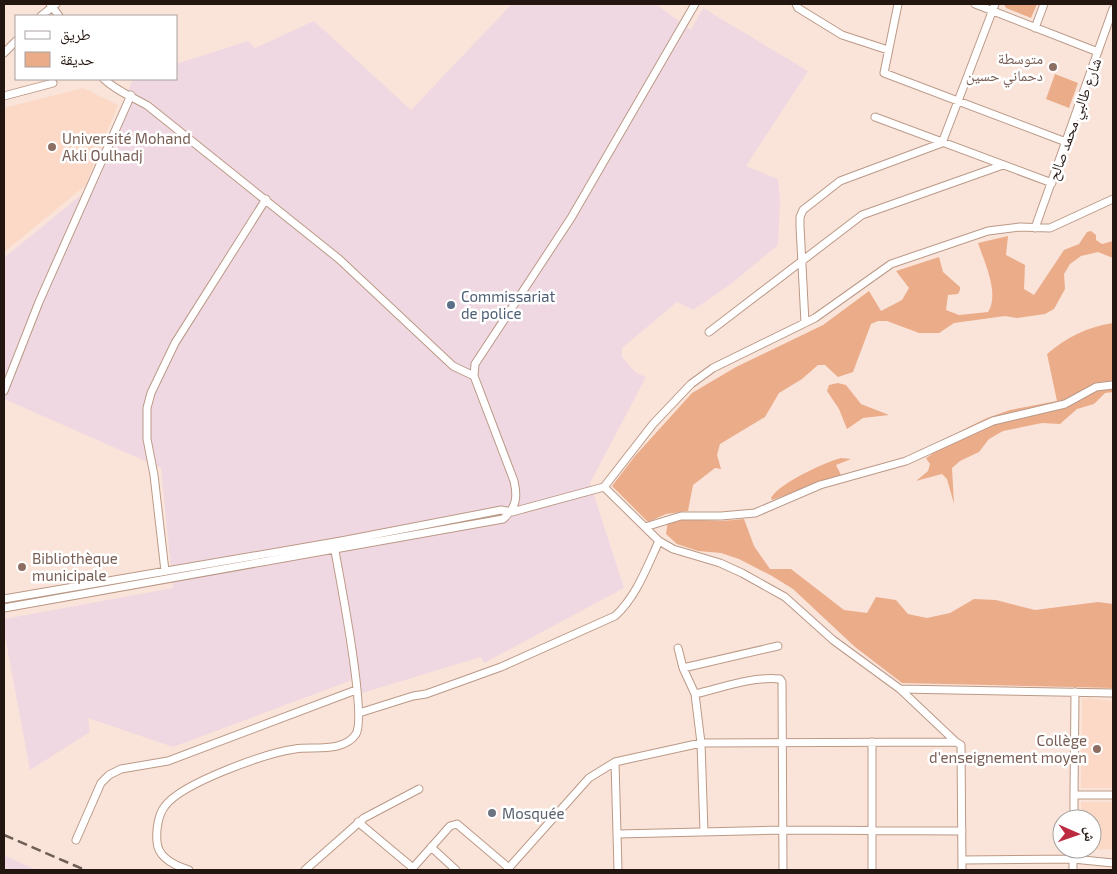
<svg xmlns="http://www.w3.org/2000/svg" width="1117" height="874" font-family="'Exo 2','Noto Naskh Arabic',sans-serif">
<rect width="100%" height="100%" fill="#fae4d9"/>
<!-- industrial -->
<path fill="#f0d8e2" d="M512,4H656L691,30L703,8L808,71L746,166L778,179L780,200L778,245L731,284L693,310L677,302L622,348V357L635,372L646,377L590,483L624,588L484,663L481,657L362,693L360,677L173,747L88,718L90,732L30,770L4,631V619L173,588L161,468L4,399V258L87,190L133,79H176V64L248,41L255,48L314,21L411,110Z
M4,855L5,856L37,870H4Z"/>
<!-- built -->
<path fill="#fcd9c6" d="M83,88L118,105L85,186L4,252V108Z
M1088,698L1113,701V788H1081L1082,699Z
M1081,802H1113V849L1080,850L1092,849V819H1081Z"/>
<!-- green -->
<path fill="#ebac8a" d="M1004,4H1037L1031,18L1006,8Z
M1055,74L1078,83L1069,108L1046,99Z
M1091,231L1096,235V240L1102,244L1113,241V258L1098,252L1081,256L1070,264L1064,274L1065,289L1054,309L1045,314L1017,318L1005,316L954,323L939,333H919L887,321H878L871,324L853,372L838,377L825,365H818L802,379L779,393L765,417L720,444L717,455L721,469L715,468L693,485L688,511L666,514L648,522L612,486L635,456L692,393L736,367L823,325L869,291L881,311L902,300L909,288L896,271L939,257L943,272L960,287V290L958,294L948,295L946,310L959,315L988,312C1000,294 984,261 978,243L1008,236L1006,255L1025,265L1024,289L1034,295L1064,250L1079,244L1087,232Z
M1113,323V392L1105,393L1094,404L1077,409L1060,424L1042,423L1003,431L989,439L979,452L960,461L952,468L954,504L947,479L942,474L916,481L928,471L930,464L926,458L931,455L940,441L987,418L1010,410L1057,401L1047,354C1067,337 1087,327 1113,323Z
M838,383L846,385L861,404L889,415L863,418L847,429L839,409L827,391L829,385Z
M841,458L851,459L836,465L841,475L772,500L771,498C778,484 825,462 841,458Z
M681,519L722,521L744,519L754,546L770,569H791L844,610L867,613L876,597L896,600L908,614L927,618L950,613L974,599L996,600L1035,610L1098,602L1113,604V688L902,683L855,647L793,589L772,576L739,559L721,553L698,551L677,544L666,534L668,521Z"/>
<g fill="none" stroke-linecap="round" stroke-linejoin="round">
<!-- street casing -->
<g stroke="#bb9987" stroke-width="9">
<path id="street" d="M50,4L59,16
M796,4L798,8L842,35L888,50
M898,4L884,73L1066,142
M975,4L1098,52
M41,16L56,4
M1035,28L1044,4
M4,53L16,41
M104,79C116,91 133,97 148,106L339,259L453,366L474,376
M4,96L53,83
M875,117L1052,183
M1035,228L1113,9
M805,323L800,226V217L803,210L840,181L942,143L995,4
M709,332L862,215L1003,165
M4,391L39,302L131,95
M604,487L653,424L691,384L713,368L815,318L891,264L988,231L1020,227L1050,228L1113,199
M645,527L681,516H721L755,513L820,485L906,461L993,421L1065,404L1096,387L1113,385
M165,571L154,475L147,439V408L151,393L175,343L266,199
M4,599L341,541L501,510L512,512L604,487L659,541L673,549L720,563L742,573L785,597L833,640L900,689L956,742
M4,608L503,519C516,508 518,498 514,481L474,376L475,364L571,218L695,4
M678,648L683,668L695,694L701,743L704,832
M683,668L778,646
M900,689L1113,693
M1075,692L1074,795H1113
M695,694C721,688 753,676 780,679L782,682L783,870
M359,713L413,696L426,694L501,667L615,616C636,597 647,567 659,541
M872,742V870
M615,762L618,870
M1074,819V795
M358,822L413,868
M618,834L783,830L962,831
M76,840L101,783L109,775L121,769L168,761L356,690
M431,847L456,870
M962,860L1073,859L1113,863
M189,870C176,866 158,858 157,842C156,830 158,815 165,806C182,783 266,753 295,749C314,746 343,753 356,734C367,716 340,579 335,551
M305,870L364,818L419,789
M411,870L450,826L457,824L509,868
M507,870L589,778L615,762L701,743L956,742L961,745L962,870
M1073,870V849"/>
</g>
<!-- street -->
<use href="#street" stroke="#fff" stroke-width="7"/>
<!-- rail -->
<path stroke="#6e5e56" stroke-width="2.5" stroke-dasharray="10 5" stroke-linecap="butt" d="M4,835L85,870"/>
</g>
<!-- markers -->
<g fill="#8d6e63" stroke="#fff" stroke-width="2">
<circle cx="1053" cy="67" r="5"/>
<circle cx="52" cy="147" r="5"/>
<circle cx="22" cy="567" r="5"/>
<circle cx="1097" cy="749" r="5"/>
</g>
<circle fill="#5c6f8a" stroke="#fff" stroke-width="2" cx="451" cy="305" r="5"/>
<circle fill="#6b7280" stroke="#fff" stroke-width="2" cx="492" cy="813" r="5"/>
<g text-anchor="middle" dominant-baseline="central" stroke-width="5" stroke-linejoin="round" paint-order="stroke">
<!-- education labels -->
<g font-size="15" fill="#785e54" stroke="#fff" text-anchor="end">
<text x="1043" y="58">متوسطة<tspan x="1043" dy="17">دحماني حسين</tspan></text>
<text x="62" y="138" text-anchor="start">Université Mohand<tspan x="62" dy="17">Akli Oulhadj</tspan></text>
<text x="32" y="558" text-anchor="start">Bibliothèque<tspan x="32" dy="17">municipale</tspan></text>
<text x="1087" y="740">Collège<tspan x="1087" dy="17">d'enseignement moyen</tspan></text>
</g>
<!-- street labels -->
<g font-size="15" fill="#231610" stroke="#fff">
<text transform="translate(1074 119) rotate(-70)">شارع طالبي محمد صالح</text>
</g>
<!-- service labels -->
<g font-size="15" fill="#4e5e75" stroke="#fff" text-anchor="start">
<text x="461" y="296">Commissariat<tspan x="461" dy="17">de police</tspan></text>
</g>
<!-- worship labels -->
<g font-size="15" fill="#5b616d" stroke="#fff" text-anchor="start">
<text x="502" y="813">Mosquée</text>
</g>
</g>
<!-- border -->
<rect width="1117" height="874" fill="none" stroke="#231610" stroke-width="10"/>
<!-- legend -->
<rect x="15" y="15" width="162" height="65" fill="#ffffff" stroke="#a7a29f"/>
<rect x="25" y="31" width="25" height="8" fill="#ffffff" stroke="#a7a29f"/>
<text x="60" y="40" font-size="15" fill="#231610">طريق</text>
<rect x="25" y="52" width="25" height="15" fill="#ebac8a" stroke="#a7a29f"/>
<text x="60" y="65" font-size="15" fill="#231610">حديقة</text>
<!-- north arrow -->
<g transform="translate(1077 834) rotate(92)"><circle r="24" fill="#ffffff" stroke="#a7a29f"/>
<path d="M0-4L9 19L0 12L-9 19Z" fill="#bc2b3f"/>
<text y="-8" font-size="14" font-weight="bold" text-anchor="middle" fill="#231610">ش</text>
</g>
</svg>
